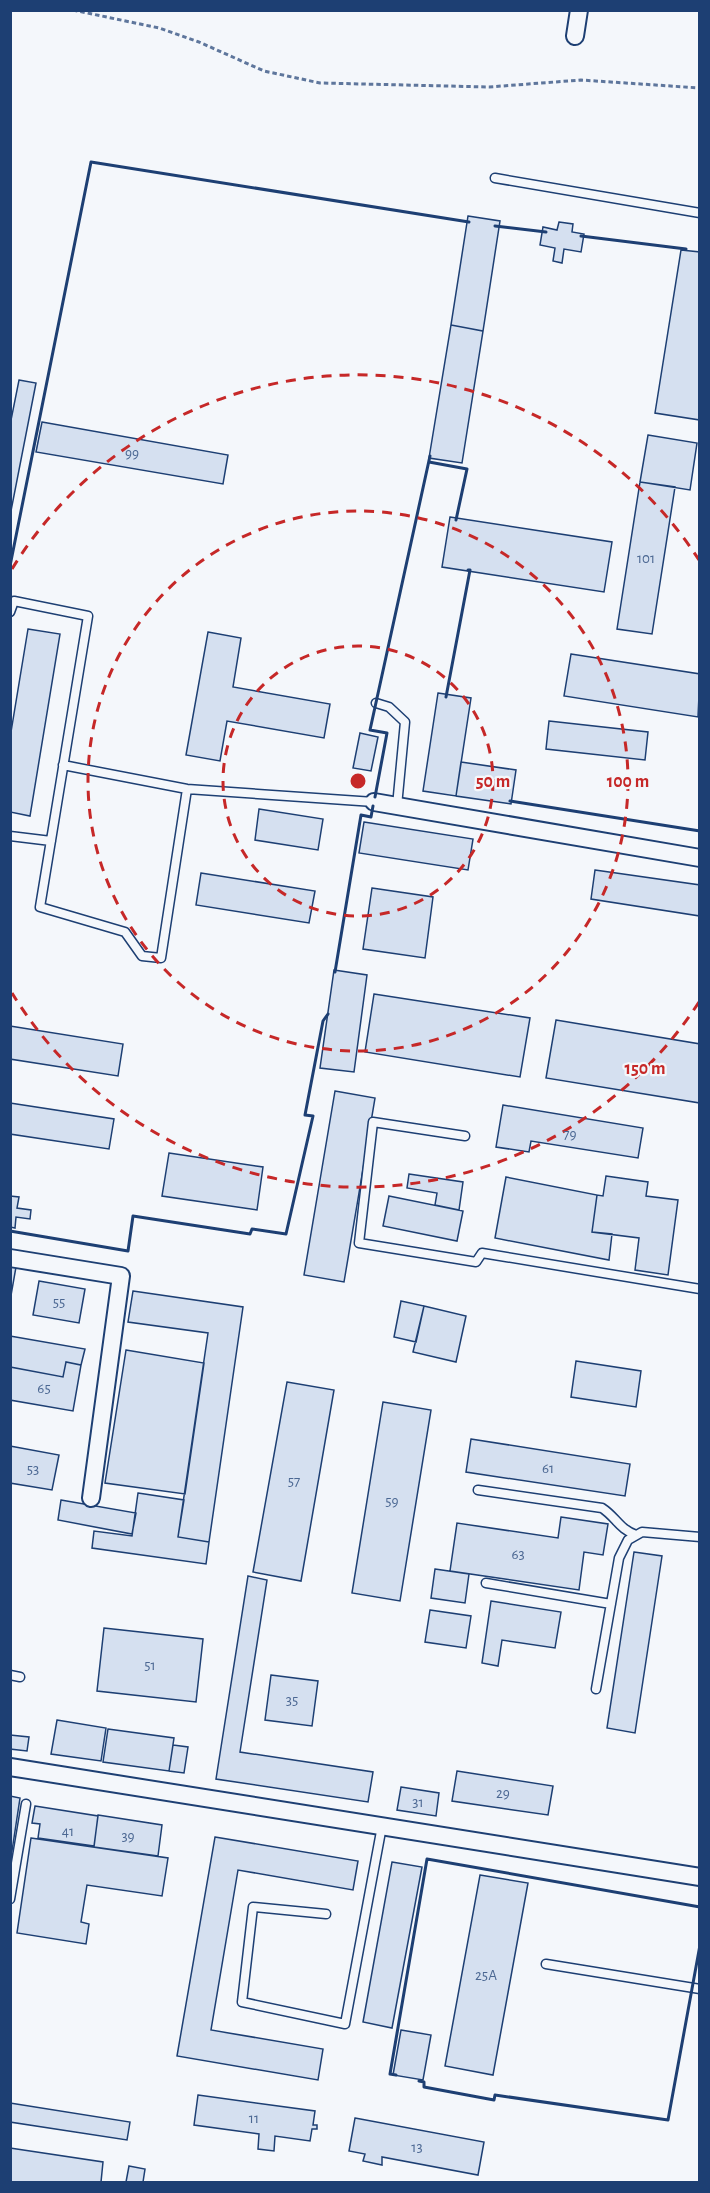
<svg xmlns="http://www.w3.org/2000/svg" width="710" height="2193" font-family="'Alegreya Sans',sans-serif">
<rect width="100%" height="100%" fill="#f4f7fb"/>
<!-- building -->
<path fill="#d5e0f0" stroke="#1d3f73" stroke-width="1.5" d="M468,216L500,221L483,331L451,325Z
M559,222L573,224L572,232L584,234L581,252L564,249L562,263L553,261L555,248L540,245L543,227L557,230Z
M681,250L700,252V420L655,413Z
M451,325L483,331L462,463L429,458Z
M19,380L36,383L10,516V425Z
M42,422L228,455L223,484L36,452Z
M648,435L697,443L690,490L640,482Z
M640,482L675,487L652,634L617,629Z
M450,517L612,542L604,592L442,567Z
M28,629L60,634L30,816L10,812V738Z
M208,632L241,638L233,687L330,704L324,738L227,721L220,761L186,755Z
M571,654L700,674L698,717L564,696Z
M438,693L471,698L456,796L423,791Z
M549,721L648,732L645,760L546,749Z
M360,733L378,737L371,771L353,768Z
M461,762L516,770L511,804L456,796Z
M259,809L323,819L318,850L255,840Z
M364,822L473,839L468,870L359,853Z
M595,870L700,885V916L591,899Z
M201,873L315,891L309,923L196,905Z
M372,888L433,897L425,958L363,949Z
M334,970L367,975L354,1072L320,1068Z
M374,994L530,1018L520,1077L365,1052Z
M556,1020L700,1044V1103L546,1078Z
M10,1026L123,1044L118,1076L10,1059Z
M335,1091L375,1098L344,1282L304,1275Z
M10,1103L114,1119L109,1149L10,1134Z
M503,1105L643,1128L638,1158L531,1141L529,1152L496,1147Z
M169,1153L263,1167L257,1210L162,1196Z
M409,1174L463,1182L459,1210L435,1205L437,1193L407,1188Z
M606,1176L648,1182L646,1196L678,1200L668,1275L635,1270L639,1238L592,1232L597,1195L603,1196Z
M506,1177L597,1195L592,1232L612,1234L609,1260L495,1238Z
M10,1196L19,1197L17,1208L31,1210L30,1219L16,1217L15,1228L10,1227Z
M389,1196L463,1211L457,1241L383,1226Z
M10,1266L16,1267L10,1301Z
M39,1281L85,1289L79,1323L33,1315Z
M133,1291L243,1307L209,1542L178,1537L208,1333L128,1322Z
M401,1301L424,1306L416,1342L394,1337Z
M424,1306L466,1316L456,1362L413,1352Z
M10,1336L85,1349L81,1365L66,1362L63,1377L10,1367Z
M126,1350L204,1363L185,1494L105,1483Z
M576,1361L641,1371L636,1407L571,1397Z
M66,1362L81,1365L73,1411L10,1400V1367L63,1377Z
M287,1382L334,1390L301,1581L253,1572Z
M383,1402L431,1410L400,1601L352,1593Z
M471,1439L630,1464L625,1496L466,1472Z
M10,1446L59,1455L52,1490L10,1483Z
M138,1493L184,1500L178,1537L209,1542L206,1564L92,1548L94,1531L132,1536Z
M61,1500L136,1513L132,1534L58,1520Z
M561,1517L608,1524L603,1555L584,1552L579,1590L450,1571L457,1523L558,1538Z
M634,1552L662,1556L635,1733L607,1728Z
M435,1569L469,1574L465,1603L431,1598Z
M248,1576L267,1580L240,1752L373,1772L368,1802L216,1779Z
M491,1601L561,1612L555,1648L502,1640L498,1666L482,1663Z
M430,1610L471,1616L466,1648L425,1642Z
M104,1628L203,1639L196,1702L97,1691Z
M271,1675L318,1681L312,1726L265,1720Z
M57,1720L106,1728L101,1761L51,1754Z
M108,1729L174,1738L169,1771L103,1762Z
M10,1735L29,1737L27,1751L10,1749Z
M173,1745L188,1747L184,1773L169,1771Z
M457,1771L553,1786L548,1815L452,1801Z
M401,1787L439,1793L436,1816L397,1810Z
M10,1796L20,1798L10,1864Z
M35,1806L98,1816L94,1846L38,1838L40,1824L32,1823Z
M98,1815L162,1825L158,1856L94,1847Z
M215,1837L358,1861L353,1890L238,1870L211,2030L323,2049L318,2080L177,2056Z
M31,1838L168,1858L162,1896L87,1885L81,1922L89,1924L86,1944L17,1933Z
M392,1862L422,1867L392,2028L363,2022Z
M480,1875L528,1883L493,2075L445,2066Z
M401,2030L431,2035L423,2080L393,2075Z
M198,2095L315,2111L313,2125H317V2129H312L310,2141L275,2136L274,2151L258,2149L259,2134L194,2125Z
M10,2103L130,2122L127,2140L10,2122Z
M355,2118L484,2142L478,2175L382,2157V2165L363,2161L365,2154L349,2151Z
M10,2148L103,2162L101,2182H10Z
M129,2166L145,2169L143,2182H126Z"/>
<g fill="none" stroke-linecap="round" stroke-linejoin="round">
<!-- lane casing -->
<g stroke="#1d3f73" stroke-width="11">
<path id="lane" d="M495,178L700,213
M10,612L14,601L88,616L40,907L125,932L142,956L161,958L187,789
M376,703L389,707L405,722L397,806
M63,765L187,789L374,802
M10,836L51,841
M465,1136L373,1122L359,1243L476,1262L482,1253L700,1289
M478,1490L602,1508C616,1517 619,1529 636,1535
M486,1583L611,1604
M10,1675L20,1677
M596,1689L619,1558L628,1540L642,1532L700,1537
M10,1899L26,1804
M326,1914L253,1907L242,2002L345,2024L382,1826
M546,1964L700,1989"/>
</g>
<!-- street casing -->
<g stroke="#1d3f73" stroke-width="20">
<path id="street" d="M575,36L579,10
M374,802L700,858
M10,1258L121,1276L91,1498
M10,1767L700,1877"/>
</g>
<!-- path -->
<path stroke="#5e769c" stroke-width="3" stroke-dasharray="4.5 3" stroke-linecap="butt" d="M73,10L159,28L199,42L264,71L320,83L489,87L581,80L700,88"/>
<!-- lane -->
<use href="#lane" stroke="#f4f7fb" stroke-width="8"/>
<!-- street -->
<use href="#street" stroke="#f4f7fb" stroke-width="16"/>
<!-- wall -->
<path stroke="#1d3f73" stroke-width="3" d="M495,226L546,232
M581,236L686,249
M429,460V462L467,469L456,520
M10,566L91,162L469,222
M446,697L470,570H468
M375,797L387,733L370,730L430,456
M510,801L700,831
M335,972L361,815L371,817L373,806
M10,1231L128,1251L133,1216L250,1234L252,1229L286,1234L313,1116L305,1115L323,1021L328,1014
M396,2075L390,2074L427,1859L700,1907
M419,2081L424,2082V2087L494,2100L495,2095L668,2120L700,1945"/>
</g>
<!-- distance rings -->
<g fill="none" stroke="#c62828" stroke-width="3" stroke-dasharray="10 8">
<circle cx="358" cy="781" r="135"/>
<circle cx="358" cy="781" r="270"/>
<path d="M699 1002A406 406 0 0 1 12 993M12 569A406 406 0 0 1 699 560"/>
</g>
<g text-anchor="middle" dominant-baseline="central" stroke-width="4.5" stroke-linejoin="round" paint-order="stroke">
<!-- number labels -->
<g font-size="15" fill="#4b6792">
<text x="132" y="453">99</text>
<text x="646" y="558">101</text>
<text x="570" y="1134">79</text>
<text x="59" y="1302">55</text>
<text x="44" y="1388">65</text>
<text x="548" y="1468">61</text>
<text x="33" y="1469">53</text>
<text x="294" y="1481">57</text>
<text x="392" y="1501">59</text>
<text x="518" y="1554">63</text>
<text x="150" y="1665">51</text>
<text x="292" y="1700">35</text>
<text x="503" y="1793">29</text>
<text x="418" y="1802">31</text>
<text x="68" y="1831">41</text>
<text x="128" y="1836">39</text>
<text x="486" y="1975">25А</text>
<text x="254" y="2118">11</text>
<text x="417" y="2147">13</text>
</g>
</g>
<circle cx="358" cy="781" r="9" fill="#c62828" stroke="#f4f7fb" stroke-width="3"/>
<g font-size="18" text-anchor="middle" font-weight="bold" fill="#c62828" stroke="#f4f7fb" stroke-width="4.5" stroke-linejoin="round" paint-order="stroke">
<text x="493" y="787">50 m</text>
<text x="628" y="787">100 m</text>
<text x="645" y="1074">150 m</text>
</g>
<!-- border -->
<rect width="710" height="2193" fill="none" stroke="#1d3f73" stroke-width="24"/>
</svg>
